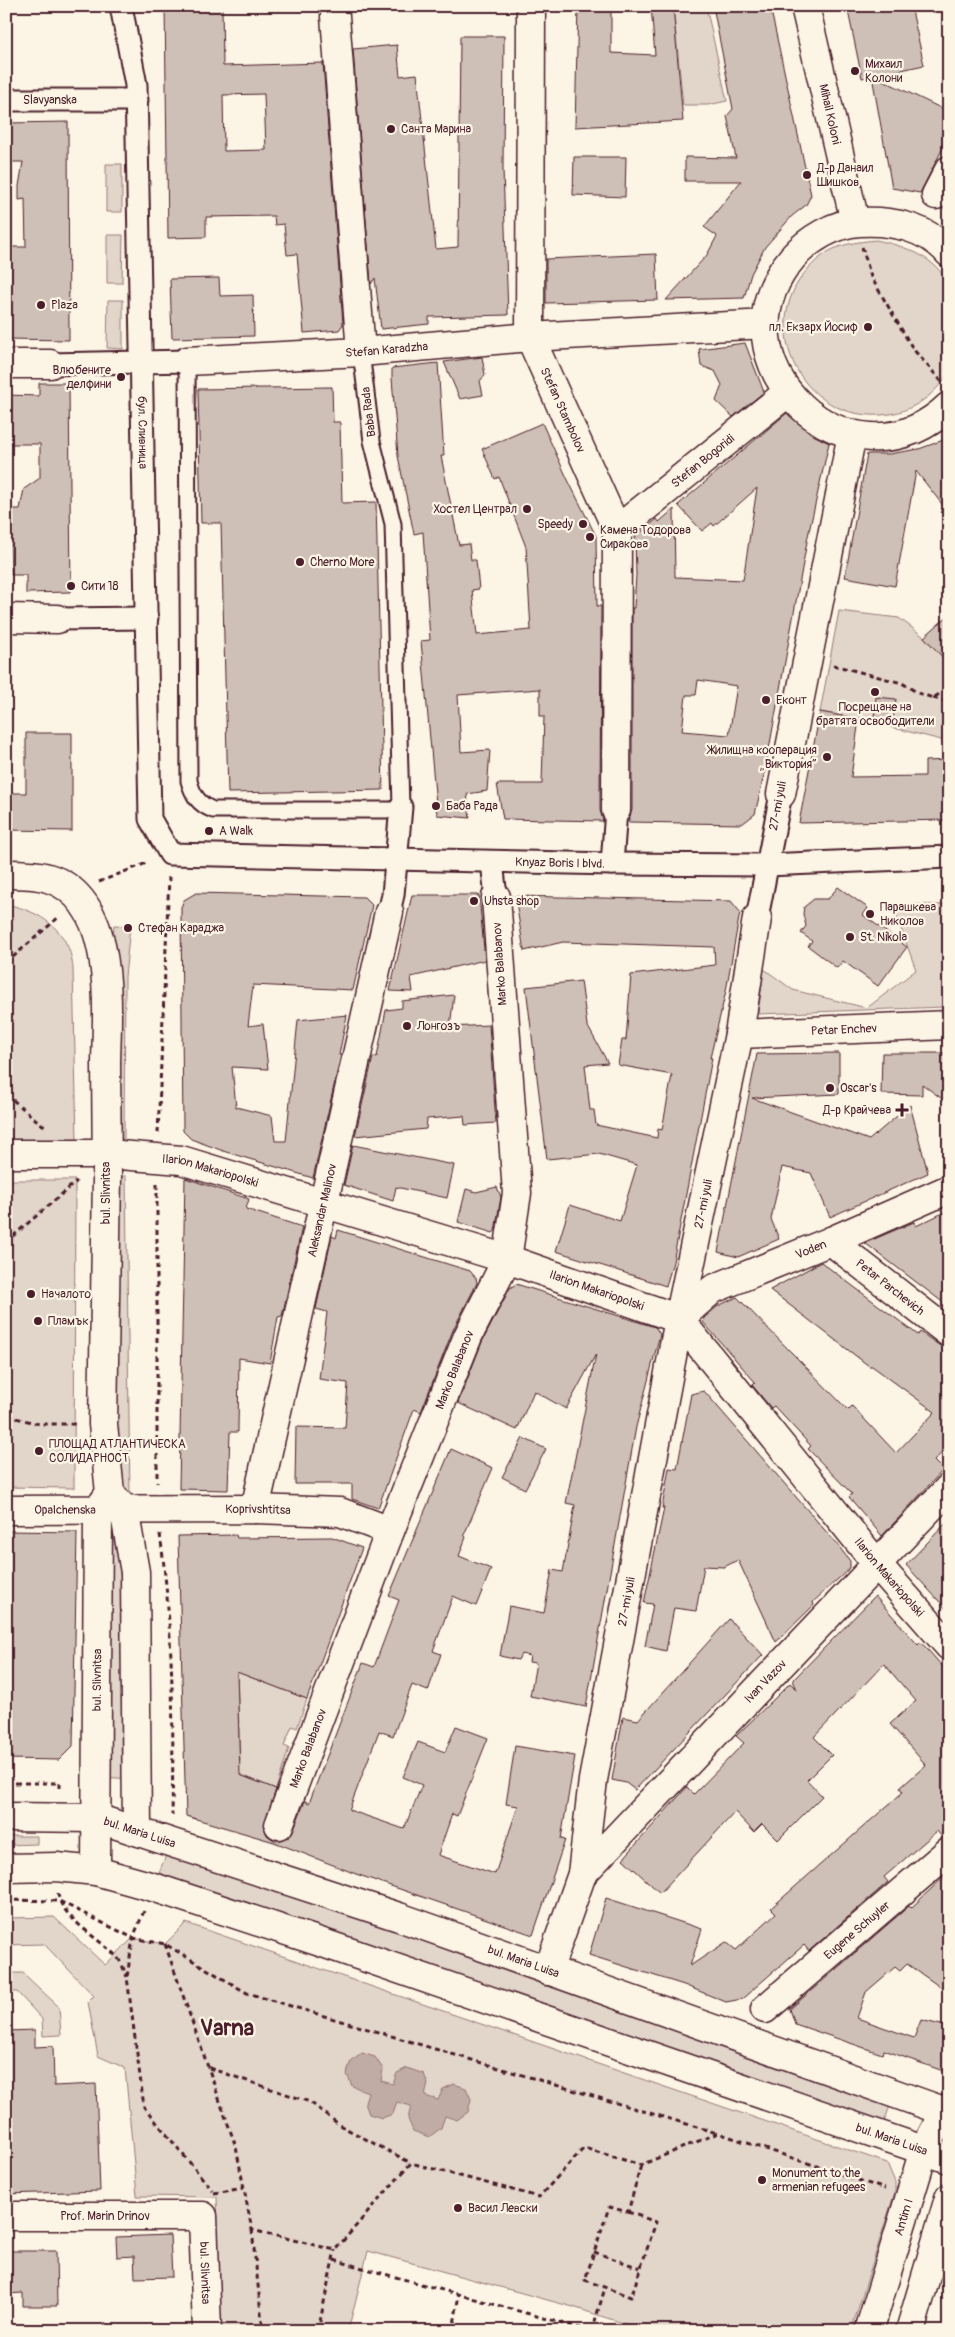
<svg xmlns="http://www.w3.org/2000/svg" width="955" height="2337" font-family="Pangolin,sans-serif">
<rect width="100%" height="100%" fill="#fcf5e5"/>
<filter id="ink" filterUnits="userSpaceOnUse"><feTurbulence type="fractalNoise" baseFrequency=".02" numOctaves="2"/><feDisplacementMap in="SourceGraphic" scale="10" xChannelSelector="R" yChannelSelector="G"/><feConvolveMatrix kernelMatrix="1 2 1 2 8 2 1 2 1" color-interpolation-filters="sRGB"/></filter>
<g filter="url(#ink)">
<!-- green -->
<path fill="#e2d5ca" stroke="#967a7a" d="M673,6H706L727,101L708,105H683Z
M106,164H122V212H106Z
M107,235H123L122,283H107Z
M876,240C905,246 935,256 949,285V371C937,394 914,410 890,414C797,428 747,313 822,256C837,244 857,242 876,240Z
M108,300H123V349L107,348Z
M839,611L899,618L924,637L949,664V742L859,719L820,712Z
M6,904C30,909 56,921 67,945C71,952 72,961 73,968L77,1141L6,1140Z
M892,904L947,905L944,1007L758,1014L764,969L793,990L867,1008L916,970Z
M114,925L130,926L125,977L124,1139L105,1140Z
M126,1176L130,1499L116,1500L107,1177Z
M6,1180H75L74,1488L6,1487Z
M98,1532L128,1533L136,1779L97,1777Z
M237,1672L307,1699L297,1728L292,1726L284,1746L289,1748L276,1789L234,1772L240,1761Z
M6,1836H37V1844L6,1845Z
M171,1843L895,2093L879,2135L153,1887Z
M54,1917L105,1965L133,1938L165,1944L186,1923L887,2163L895,2182V2192L851,2331H647L573,2307L368,2251L348,2331H221L217,2197L137,2196L125,2068L98,2056L88,2002L94,1996L44,1944L6,1945V1918Z
M6,1973H23L59,2007L61,2035L43,2036L42,2019L17,1992H6Z"/>
<!-- water -->
<path fill="#c0aca5" stroke="#917474" d="M362,2053L375,2057L383,2069L381,2081L393,2084L397,2073L407,2068L424,2074L428,2084L425,2096L438,2100L443,2089L454,2084L466,2088L471,2099L468,2112L457,2120L445,2116L441,2128L429,2137L413,2131L408,2119L411,2106L397,2102L393,2114L382,2118L369,2114L365,2103L368,2092L352,2086L347,2074L350,2063Z"/>
<!-- building -->
<path fill="#cfc0b7" stroke="#4a1f2b" fill-rule="evenodd" d="M165,6H222L223,66L323,63L343,324L339,330L304,333L297,254L287,255L284,224L275,225L274,216L206,217V237L168,238ZM264,94L266,150L224,151L223,95Z
M578,6H611V53L655,55L651,6H673L683,121L575,127Z
M713,6H770L811,195L806,205L792,216L765,247L751,274L744,298L666,300L707,255L717,236L704,227L741,181H685V157L736,158L727,116L733,109Z
M847,6H911L924,65L874,76L949,112V136L920,193L892,188L872,76L862,78Z
M460,36H504L503,169L508,315L429,317V324L381,329L375,278L371,284L353,49L397,45L400,76L417,74L436,249L458,247Z
M68,122L69,340L6,339V247H26L25,199L19,200V186L23,162H6V123Z
M574,157H626L625,197L573,195Z
M656,254L658,300L546,303V259Z
M219,278L220,296L253,295L254,336L172,338L170,279Z
M745,343L764,392L733,417L716,401L722,385L715,371L701,366L699,349Z
M482,357L485,375L480,381L483,395L460,399L444,362Z
M438,363L444,456H441L459,545L469,544L471,560H476L479,589L472,590L477,635L531,630L526,547L499,477L495,479L482,449L542,423L567,478L596,536L597,606H601L600,810L603,821L503,819L497,784H542L544,716H540V689L458,695L461,752L490,750L487,791L467,794L470,818L437,815L421,641L430,640L423,532L414,534L398,456L392,378V368Z
M39,383H69L71,592L26,593V575H11L8,509H20L24,489L40,478V444H6V395L39,396Z
M332,387L333,422H340L342,503L376,502L383,790L228,793L221,523H201L198,389Z
M787,413L813,435L829,443L808,536L765,771L755,814L742,824L628,822L632,810V608H634L636,575L635,537L657,519L659,522L674,509L675,577L743,580L757,488L714,526L712,523L702,531L678,505ZM698,680L737,686L729,735L682,731L686,695H696Z
M949,438V513L916,471L895,586L845,577L867,454H889L919,449Z
M949,615V664L924,637Z
M876,697L896,699L893,721L874,718Z
M820,712L859,719L851,777L925,776V761L949,760V820L799,823Z
M26,733H72V831L6,830V793H26Z
M838,887L868,908L863,915L907,947L878,986L843,961L837,968L808,946L812,941L801,933L806,926L803,914L804,907L814,899H828Z
M196,893L364,897L372,905L353,990L253,985L248,1026L263,1024L268,1069L232,1067L236,1107L272,1116L275,1141H286L298,1020L347,1015L339,1055H341L313,1178L226,1152L191,1139L183,1131L181,907L184,900Z
M412,895H479L485,960L411,977L413,992L390,991Z
M515,896L731,901L740,912L726,991L710,1058H712L673,1262L666,1286L556,1251L570,1205L620,1221L637,1165L599,1154L547,1159L526,987L581,981L587,1025L608,1063L585,1065L590,1110H594L596,1125L657,1138L658,1129L662,1130L672,1075L618,1065L622,1040H626L631,975L715,965L714,947L563,942L524,951Z
M454,995L450,1027L489,1025L496,1123L465,1125L464,1116L427,1119L426,1129L355,1136L373,1057H377L386,1010L402,1008V1001Z
M839,1053V1094L752,1098L869,1140L910,1105L928,1173L830,1217L811,1173L782,1167L771,1219L779,1239L738,1257L718,1252L757,1054Z
M882,1053H949V1104L922,1084V1095L881,1094Z
M353,1145L454,1165L447,1198L396,1187L393,1201L344,1185Z
M185,1178L249,1199L246,1209L302,1227L282,1316L278,1317L270,1363L239,1358L238,1432H230L228,1490L179,1489Z
M497,1187L501,1197L495,1231L493,1233L458,1222L466,1189L476,1192Z
M949,1210V1307L865,1243L914,1222L916,1226Z
M338,1230L470,1271L476,1278L477,1283L453,1330L421,1412L414,1409L378,1508L352,1499V1484H295L296,1427L345,1428L348,1383L319,1379L327,1312L316,1309L332,1236L336,1238Z
M821,1262L918,1335L920,1332L949,1352V1445L934,1461L943,1470L882,1536L849,1497L852,1494L808,1449L811,1446L774,1406L771,1408L752,1385L755,1382L703,1322L704,1318L718,1306L737,1297L848,1410L852,1406L896,1453L935,1412L872,1366H869L770,1290Z
M516,1284L645,1324L655,1327L660,1334L636,1427L586,1707L530,1696L536,1663L529,1662L530,1656L521,1654L518,1660L500,1656L509,1606L544,1613L552,1570L563,1572L575,1505L566,1503L596,1354L566,1409L534,1391L517,1430L458,1403L482,1342L510,1288Z
M704,1391L836,1543L850,1561V1568L813,1602L814,1605L776,1642L738,1560L724,1567L704,1566L696,1611L674,1608L666,1651L645,1646L653,1604L644,1603L664,1508H662L669,1468L677,1469L691,1394Z
M523,1438L546,1449L525,1489L502,1477Z
M451,1449L493,1468L464,1535L466,1537L459,1556L491,1569L476,1606L453,1596L433,1651L441,1654L428,1691L412,1685L393,1736L379,1731L349,1810L404,1829L422,1785L403,1777L418,1742L445,1752L456,1726L488,1738L457,1816L452,1814L438,1855L495,1874L518,1806L506,1804L515,1746L575,1756L561,1839L565,1840L533,1935L356,1874L274,1842L186,1816L178,1536L236,1535L237,1538L332,1537L362,1548L307,1699L237,1672L240,1775L276,1789L264,1827L267,1835L274,1840H282L289,1837L293,1831L305,1801L309,1803L363,1663L374,1667L399,1600L389,1596Z
M949,1520V1612L906,1565Z
M6,1531L77,1532L73,1746L59,1760L6,1759Z
M875,1596L918,1645L921,1642L949,1674V1836L942,1837L937,1831L884,1877L888,1882L809,1951L804,1945L742,1999L726,2002L684,1985L589,1955L606,1898L702,1929L690,1966L726,1942L736,1950L776,1913L771,1908L903,1792L900,1788L926,1765L890,1724L916,1701L884,1664L814,1737L832,1755L807,1780L822,1796L778,1840L762,1824L754,1832L735,1812L660,1893L623,1859L687,1787L694,1794L744,1743L736,1736L775,1698L790,1683L797,1690L793,1680Z
M729,1619L763,1655L635,1790L626,1783L612,1780L623,1717L638,1720Z
M949,1872V1993L907,1964L900,1971L895,1967L866,1992L857,2018L914,2038L921,2020L949,2027V2073L884,2050L882,2054L795,2024L790,2009L909,1906L911,1908Z
M35,2030V2047L53,2046L54,2086L96,2084L100,2191L6,2194V2031Z
M170,2235L172,2277L135,2278L134,2256L117,2257L116,2237Z
M6,2251H56L57,2306H23V2293L6,2294Z"/>
<g fill="none" stroke-linecap="round" stroke-linejoin="round">
<!-- service casing -->
<g stroke="#4a1f2b" stroke-width="19">
<path id="service" d="M187,361L189,781C193,795 198,804 213,810H394L401,807L393,524L372,441L361,352"/>
</g>
<!-- pedestrian casing -->
<g stroke="#4a1f2b" stroke-width="25">
<g id="pedestrian">
<path id="s1" d="M121,6L136,85L150,819L170,854L612,864L767,865L949,857"/>
<path id="s2" d="M6,100H137"/>
<path d="M50,364L187,361"/>
<path d="M57,619L147,618"/>
<path d="M492,862L496,897"/>
<path d="M612,864L616,810"/>
<path d="M389,912L393,895L401,807"/>
<path d="M757,918L781,794"/>
</g>
</g>
<!-- minor casing -->
<g stroke="#4a1f2b" stroke-width="31">
<g id="minor">
<path id="s3" d="M531,6L530,337L617,530L616,810"/>
<path d="M335,16L361,352"/>
<path d="M936,195L949,170"/>
<path id="s4" d="M187,361L361,352L530,337L766,324"/>
<path d="M6,364H50"/>
<path id="s5" d="M617,530L787,393"/>
<path d="M6,618L57,619"/>
<path d="M781,794L852,434"/>
<path id="s6" d="M739,1034L949,1025"/>
<path id="s7" d="M6,1154H107L181,1160L507,1259L679,1319L876,1563L949,1646"/>
<path id="s8" d="M831,1241L949,1333"/>
<path id="s9" d="M679,1319L713,1289L831,1241L949,1189"/>
<path id="s10" d="M255,1509L389,912"/>
<path id="s11" d="M6,1510L255,1509L340,1512L390,1531"/>
<path id="s12" d="M279,1825L390,1531L468,1336L507,1259L517,1193L496,897"/>
<path id="s13" d="M582,1874L949,1488"/>
<path id="s14" d="M548,1971L582,1874L593,1780L679,1319L739,1034L757,918"/>
<path id="s15" d="M765,2009L949,1851"/>
<path id="s16" d="M6,2216H203L207,2331"/>
</g>
</g>
<!-- tertiary casing -->
<g stroke="#4a1f2b" stroke-width="31">
<g id="tertiary">
<path id="s17" d="M805,6L855,222"/>
<path d="M949,253C927,227 891,220 859,222C834,224 809,239 793,257C704,361 851,500 949,406"/>
<path id="s18" d="M869,2331L924,2150L945,2111L949,2109"/>
<path d="M910,2331L949,2198"/>
</g>
</g>
<!-- secondary casing -->
<g stroke="#4a1f2b" stroke-width="31">
<g id="secondary">
<path d="M6,874C19,874 35,874 48,878C117,899 107,1007 106,1063C106,1101 107,1139 107,1177L103,1424L110,1493L124,1509L135,1572L137,1831"/>
<path id="s19" d="M96,1871L98,1510L110,1493"/>
</g>
</g>
<!-- primary casing -->
<g stroke="#4a1f2b" stroke-width="31">
<g id="primary">
<path id="s20" d="M6,1817L96,1818L399,1917L949,2113"/>
<path id="s21" d="M6,1868L57,1867L96,1871L153,1887L323,1943L949,2159"/>
</g>
</g>
<!-- path -->
<path stroke="#4a1f2b" stroke-width="3" stroke-dasharray="5 4" stroke-linecap="butt" d="M862,247L871,277L913,349L942,382
M833,665L902,683L918,693L933,698L944,691L949,684
M933,698L949,702
M99,882L149,862
M6,963L60,916
M6,1094L41,1124L48,1127
M158,1133L169,877
M157,1184V1483
M6,1242L77,1181
M6,1282V1296
M6,1377L12,1417L39,1424H77
M160,1534C173,1628 174,1720 172,1815
M6,1783H60V1792
M58,1893C59,1916 101,1940 116,1956C121,1961 124,1970 127,1977
M6,1900L59,1901L133,1938L165,1944L247,1993L717,2133
M144,1911L133,1938L127,1977L144,2107L213,2191
M165,1944L236,2147L252,2230L335,2250L411,2163L539,2197L584,2148L641,2165L718,2133L885,2189
M209,2068L310,2102L341,2126L411,2163
M214,2193L244,2188
M628,2212L656,2222L631,2297L585,2280L609,2207L628,2212L641,2165
M252,2230L263,2331
M594,2252L640,2268
M334,2260L591,2331
M318,2331L335,2250
M453,2331L459,2294
M592,2331L605,2288"/>
<!-- service -->
<use href="#service" stroke="#fcf5e5" stroke-width="15"/>
<!-- pedestrian -->
<use href="#pedestrian" stroke="#fcf5e5" stroke-width="21"/>
<!-- minor -->
<use href="#minor" stroke="#fcf5e5" stroke-width="28"/>
<!-- tertiary -->
<use href="#tertiary" stroke="#fcf5e5" stroke-width="28"/>
<!-- secondary -->
<use href="#secondary" stroke="#fcf5e5" stroke-width="28"/>
<!-- primary -->
<use href="#primary" stroke="#fcf5e5" stroke-width="28"/>
</g>
</g>
<!-- markers -->
<g fill="#4a1f2b" stroke="#fcf5e5" stroke-width="2">
<circle cx="855" cy="71" r="5"/>
<circle cx="391" cy="129" r="5"/>
<circle cx="807" cy="175" r="5"/>
<circle cx="41" cy="305" r="5"/>
<circle cx="868" cy="327" r="5"/>
<circle cx="121" cy="377" r="5"/>
<circle cx="527" cy="509" r="5"/>
<circle cx="583" cy="524" r="5"/>
<circle cx="590" cy="537" r="5"/>
<circle cx="300" cy="562" r="5"/>
<circle cx="71" cy="586" r="5"/>
<circle cx="875" cy="692" r="5"/>
<circle cx="766" cy="700" r="5"/>
<circle cx="827" cy="757" r="5"/>
<circle cx="436" cy="806" r="5"/>
<circle cx="209" cy="831" r="5"/>
<circle cx="474" cy="901" r="5"/>
<circle cx="870" cy="914" r="5"/>
<circle cx="128" cy="928" r="5"/>
<circle cx="850" cy="937" r="5"/>
<circle cx="407" cy="1026" r="5"/>
<circle cx="830" cy="1088" r="5"/>
<path d="M899.5 1102.5h5v5h5v5h-5v5h-5v-5h-5v-5h5z"/>
<circle cx="31" cy="1294" r="5"/>
<circle cx="38" cy="1321" r="5"/>
<circle cx="39" cy="1451" r="5"/>
<circle cx="762" cy="2180" r="5"/>
<circle cx="458" cy="2208" r="5"/>
</g>
<g text-anchor="middle" dominant-baseline="central" stroke-width="4.5" stroke-linejoin="round" paint-order="stroke">
<!-- poi labels -->
<g font-size="12" fill="#4a1f2b" stroke="#fcf5e5" text-anchor="start">
<text x="865" y="64">Михаил<tspan x="865" dy="14">Колони</tspan></text>
<text x="401" y="129">Санта Марина</text>
<text x="817" y="168">Д-р Данаил<tspan x="817" dy="14">Шишков</tspan></text>
<text x="51" y="305">Plaza</text>
<text x="858" y="327" text-anchor="end">пл. Екзарх Йосиф</text>
<text x="111" y="370" text-anchor="end">Влюбените<tspan x="111" dy="14">делфини</tspan></text>
<text x="517" y="509" text-anchor="end">Хостел Централ</text>
<text x="573" y="524" text-anchor="end">Speedy</text>
<text x="600" y="530">Камена Тодорова<tspan x="600" dy="14">Сиракова</tspan></text>
<text x="310" y="562">Cherno More</text>
<text x="81" y="586">Сити 18</text>
<text x="776" y="700">Еконт</text>
<text x="875" y="707" text-anchor="middle">Посрещане на<tspan x="875" dy="14">братята освободители</tspan></text>
<text x="817" y="750" text-anchor="end">Жилищна кооперация<tspan x="817" dy="14">„Виктория“</tspan></text>
<text x="446" y="806">Баба Рада</text>
<text x="219" y="831">A Walk</text>
<text x="484" y="901">Uhsta shop</text>
<text x="880" y="907">Парашкева<tspan x="880" dy="14">Николов</tspan></text>
<text x="138" y="928">Стефан Караджа</text>
<text x="860" y="937">St. Nikola</text>
<text x="417" y="1026">Лонгозъ</text>
<text x="840" y="1088">Oscar's</text>
<text x="891" y="1110" text-anchor="end">Д-р Крайчева</text>
<text x="41" y="1294">Началото</text>
<text x="48" y="1321">Пламък</text>
<text x="49" y="1444">ПЛОЩАД АТЛАНТИЧЕСКА<tspan x="49" dy="14">СОЛИДАРНОСТ</tspan></text>
<text x="772" y="2173">Monument to the<tspan x="772" dy="14">armenian refugees</tspan></text>
<text x="468" y="2208">Васил Левски</text>
</g>
<!-- street labels -->
<g font-size="12" fill="#4a1f2b" stroke="#fcf5e5">
<text stroke="none"><textPath href="#s2" startOffset="44">Slavyanska</textPath></text>
<text stroke="none"><textPath href="#s17" startOffset="111">Mihail Koloni</textPath></text>
<text stroke="none"><textPath href="#s4" startOffset="200">Stefan Karadzha</textPath></text>
<text stroke="none"><textPath href="#s3" startOffset="411">Stefan Stambolov</textPath></text>
<text transform="translate(369 412) rotate(-97)">Baba Rada</text>
<text stroke="none"><textPath href="#s1" startOffset="428">бул. Сливница</textPath></text>
<text stroke="none"><textPath href="#s5" startOffset="110">Stefan Bogoridi</textPath></text>
<text transform="translate(778 806) rotate(-79)">27-mi yuli</text>
<text stroke="none"><textPath href="#s1" startOffset="1245">Knyaz Boris I blvd.</textPath></text>
<text transform="translate(500 964) rotate(-94)">Marko Balabanov</text>
<text stroke="none"><textPath href="#s6" startOffset="105">Petar Enchev</textPath></text>
<text stroke="none"><textPath href="#s7" startOffset="206">Ilarion Makariopolski</textPath></text>
<text transform="translate(106 1193) rotate(-90)">bul. Slivnitsa</text>
<text stroke="none"><textPath href="#s14" startOffset="784">27-mi yuli</textPath></text>
<text stroke="none"><textPath href="#s10" startOffset="306">Aleksandar Malinov</textPath></text>
<text stroke="none"><textPath href="#s9" startOffset="151">Voden</textPath></text>
<text stroke="none"><textPath href="#s8" startOffset="75">Petar Parchevich</textPath></text>
<text stroke="none"><textPath href="#s7" startOffset="611">Ilarion Makariopolski</textPath></text>
<text stroke="none"><textPath href="#s12" startOffset="488">Marko Balabanov</textPath></text>
<text stroke="none"><textPath href="#s11" startOffset="59">Opalchenska</textPath></text>
<text stroke="none"><textPath href="#s11" startOffset="252">Koprivshtitsa</textPath></text>
<text stroke="none"><textPath href="#s7" startOffset="1031">Ilarion Makariopolski</textPath></text>
<text stroke="none"><textPath href="#s14" startOffset="379">27-mi yuli</textPath></text>
<text stroke="none"><textPath href="#s19" startOffset="191">bul. Slivnitsa</textPath></text>
<text stroke="none"><textPath href="#s13" startOffset="266">Ivan Vazov</textPath></text>
<text stroke="none"><textPath href="#s12" startOffset="82">Marko Balabanov</textPath></text>
<text stroke="none"><textPath href="#s20" startOffset="136">bul. Maria Luisa</textPath></text>
<text stroke="none"><textPath href="#s15" startOffset="121">Eugene Schuyler</textPath></text>
<text stroke="none"><textPath href="#s20" startOffset="541">bul. Maria Luisa</textPath></text>
<text stroke="none"><textPath href="#s21" startOffset="930">bul. Maria Luisa</textPath></text>
<text stroke="none"><textPath href="#s16" startOffset="99">Prof. Marin Drinov</textPath></text>
<text stroke="none"><textPath href="#s18" startOffset="119">Antim I</textPath></text>
<text stroke="none"><textPath href="#s16" startOffset="254">bul. Slivnitsa</textPath></text>
</g>
<!-- town labels -->
<g font-size="22" font-weight="bold" fill="#4a1f2b" stroke="#fcf5e5">
<text x="227" y="2028">Varna</text>
</g>
</g>
<!-- margin -->
<rect width="955" height="2337" fill="none" stroke="#fcf5e5" stroke-width="25"/>
<rect x="12" y="12" width="930" height="2312" fill="none" stroke="#4a1f2b" stroke-width="2" filter="url(#ink)"/>
</svg>
